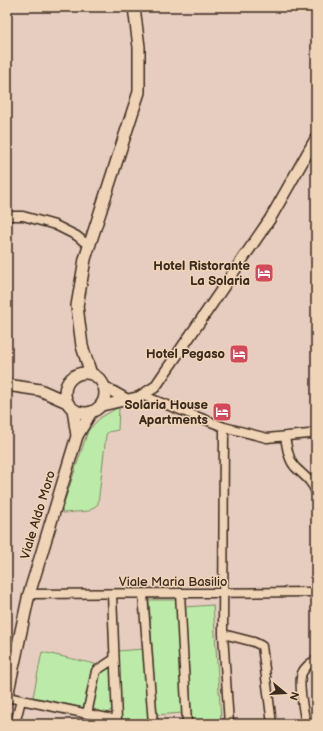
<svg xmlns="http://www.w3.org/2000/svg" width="323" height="731" font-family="'Balsamiq Sans',sans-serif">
<rect width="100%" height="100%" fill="#e7cdbf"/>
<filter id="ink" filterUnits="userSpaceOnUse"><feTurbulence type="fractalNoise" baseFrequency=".025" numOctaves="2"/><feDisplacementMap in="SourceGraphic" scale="8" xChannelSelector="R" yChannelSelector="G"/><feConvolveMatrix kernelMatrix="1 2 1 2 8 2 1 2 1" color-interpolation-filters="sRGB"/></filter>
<g filter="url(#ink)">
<!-- green -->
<path fill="#bceba9" stroke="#7c8a64" d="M119,407L118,430L108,432L106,435L98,504L89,511L63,513L62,509L88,431L100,418Z
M149,600H176L183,713L156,715Z
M213,605L221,719H217V724H192L185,607Z
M144,649L149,724L121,722L117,651Z
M42,652L95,664L85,708L33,697Z
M111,666L114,708L107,713L96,711L92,706L98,673Z
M316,673V724H315L311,681Z"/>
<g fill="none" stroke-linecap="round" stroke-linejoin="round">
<!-- minor casing -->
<g stroke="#3b2a1e" stroke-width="11">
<path id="minor" d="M7,216H23L55,225L77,236L89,246
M144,396L224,427L267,438L309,434L316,431
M224,427L223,634L229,724
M285,437C287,447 288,459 295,467C304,476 311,480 316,492
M180,593L187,724
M29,594L316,592
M143,594L153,724
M223,634L254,642L262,646L272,724
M7,697L117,720L112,594
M87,714L96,671L114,659
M15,724L21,700
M306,724C304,714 298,682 302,673C305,667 310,663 316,660"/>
</g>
<!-- tertiary casing -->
<g stroke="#3b2a1e" stroke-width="13">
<path id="tertiary" d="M103,386L126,399
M100,406L139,397L155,387L270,219L316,138"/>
</g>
<!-- secondary casing -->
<g stroke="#3b2a1e" stroke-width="14">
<path id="secondary" d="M65 393a20 20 0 1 1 40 0a20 20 0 1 1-40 0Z
M91,374L82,346L77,306L85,259L139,92V47L134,7
M7,385L40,390L67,402
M73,409L77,436
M7,696L29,594L38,565L77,436L91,412"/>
</g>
<!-- minor -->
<use href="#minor" stroke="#f0d4b7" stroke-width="8"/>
<!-- tertiary -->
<use href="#tertiary" stroke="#f0d4b7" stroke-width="10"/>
<!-- secondary -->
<use href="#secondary" stroke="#f0d4b7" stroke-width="11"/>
</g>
</g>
<!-- icons -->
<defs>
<g id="hotel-square" transform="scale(1)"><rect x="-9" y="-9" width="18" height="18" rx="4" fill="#d1495b" stroke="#f0d4b7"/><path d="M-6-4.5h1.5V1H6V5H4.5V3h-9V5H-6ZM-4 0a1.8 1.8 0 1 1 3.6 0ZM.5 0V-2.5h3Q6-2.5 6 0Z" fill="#fff"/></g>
</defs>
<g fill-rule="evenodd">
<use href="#hotel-square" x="264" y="273"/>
<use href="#hotel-square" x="239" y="354"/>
<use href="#hotel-square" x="222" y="412"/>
</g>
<g text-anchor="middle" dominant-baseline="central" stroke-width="3" stroke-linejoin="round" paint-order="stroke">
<!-- poi labels -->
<g font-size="13" font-weight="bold" fill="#3b2a1e" stroke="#f0d4b7" text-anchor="end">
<text x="250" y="266">Hotel Ristorante<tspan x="250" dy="15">La Solaria</tspan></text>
<text x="225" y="354">Hotel Pegaso</text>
<text x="208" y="405">Solaria House<tspan x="208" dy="15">Apartments</tspan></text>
</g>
<!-- street labels -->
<g font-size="13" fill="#3b2a1e" stroke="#f0d4b7">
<text transform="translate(38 515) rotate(-73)">Viale Aldo Moro</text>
<text x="173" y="582">Viale Maria Basilio</text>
</g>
</g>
<!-- margin -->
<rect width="323" height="731" fill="none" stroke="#f0d4b7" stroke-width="24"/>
<rect x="12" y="12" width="299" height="707" fill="none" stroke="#3b2a1e" stroke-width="1.5" filter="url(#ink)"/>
<!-- north arrow -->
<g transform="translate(285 693) rotate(108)" stroke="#f0d4b7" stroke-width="3" paint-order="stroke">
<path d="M0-3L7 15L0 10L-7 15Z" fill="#3b2a1e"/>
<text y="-6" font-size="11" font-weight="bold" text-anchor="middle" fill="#3b2a1e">N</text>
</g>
</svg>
